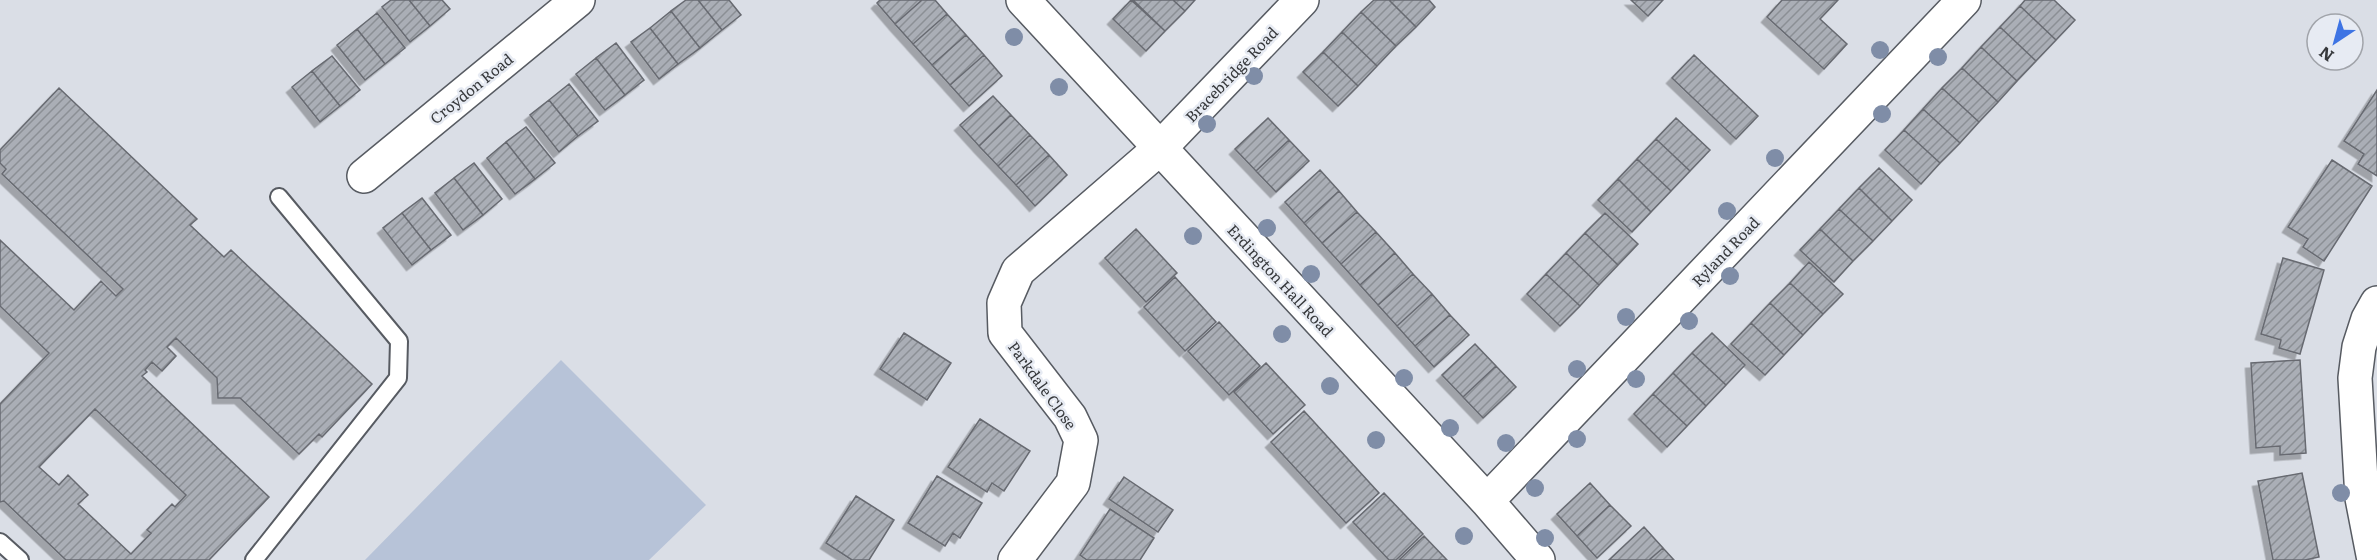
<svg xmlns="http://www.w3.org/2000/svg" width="2377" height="560" font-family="Literata,serif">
<defs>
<pattern id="building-hatch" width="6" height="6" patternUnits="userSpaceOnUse" patternTransform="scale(1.5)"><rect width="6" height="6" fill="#aaaeb6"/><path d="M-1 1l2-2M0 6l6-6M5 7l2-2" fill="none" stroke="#8b8f95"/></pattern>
<filter id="shadow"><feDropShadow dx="-5.5" dy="5.5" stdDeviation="0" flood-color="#0004"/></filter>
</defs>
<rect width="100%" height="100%" fill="#dadee6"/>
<!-- garden -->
<path fill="#b7c3d8" d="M561,360L706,505L649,560H365Z"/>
<!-- building -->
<path fill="url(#building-hatch)" stroke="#676a71" stroke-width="1.5" fill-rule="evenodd" filter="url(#shadow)" d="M391,0H409L430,26L410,42L382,7Z
M409,0H442L450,9L430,26Z
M686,0H698L722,30L700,48L671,11Z
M698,0H729L741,15L722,30Z
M880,0H922L895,24L877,3Z
M922,0H935L947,14L913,44L895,24Z
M1131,0L1165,31L1146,51L1113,19Z
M1133,0H1173L1185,11L1165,31Z
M1173,0H1195L1185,11Z
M1374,0H1389L1416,27L1396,46L1361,12Z
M1389,0H1429L1435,7L1416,27Z
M1631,0H1663L1648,16Z
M1782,0H1838L1820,19L1847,44L1824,69L1767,17Z
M2025,0H2054L2075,20L2056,40L2020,6Z
M2020,6L2056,40L2036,61L2000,27Z
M671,11L700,48L678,64L650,28Z
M1361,12L1396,46L1377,66L1342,32Z
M377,13L405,48L385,64L357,29Z
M947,14L966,35L932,65L913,44Z
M2000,27L2036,61L2017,81L1981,47Z
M650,28L678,64L659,79L631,42Z
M357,29L385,64L365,80L337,45Z
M1342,32L1377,66L1358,86L1323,52Z
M966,35L984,55L950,85L932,65Z
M616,43L644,80L625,95L596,58Z
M1981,47L2017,81L1998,102L1962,68Z
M1323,52L1358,86L1338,106L1303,72Z
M984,55L1002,76L969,106L950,85Z
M1694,55L1758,116L1736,139L1672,78Z
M332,56L360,90L340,106L312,71Z
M596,58L625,95L605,110L576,74Z
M1962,68L1998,102L1979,122L1942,88Z
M312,71L340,106L320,122L292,87Z
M569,84L598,121L578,136L549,100Z
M59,88L197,219L190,225L224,257L231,250L372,384L322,437L319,434L299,454L240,398H218L217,378L176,338L167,347L176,356L162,371L152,362L145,370L147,372L142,376L269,497L209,560H66L4,501L0,502V404L49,353L0,306V240L74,310L101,281L116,296L123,289L2,174L6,169L0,163V150ZM95,409L186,495L175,507L172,504L147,530L151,533L131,554L78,504L88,495L68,475L59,485L39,467Z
M1942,88L1979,122L1960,143L1923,109Z
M2377,90V176L2358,164L2364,154L2344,141Z
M993,96L1011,115L979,146L960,125Z
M549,100L578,136L559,152L530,115Z
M1923,109L1960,143L1940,163L1904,130Z
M1011,115L1030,135L998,166L979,146Z
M1268,118L1289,140L1256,171L1235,149Z
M1676,118L1710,150L1690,171L1656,139Z
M526,127L555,163L535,179L506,142Z
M1904,130L1940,163L1921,184L1885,150Z
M1030,135L1049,155L1016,185L998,166Z
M1656,139L1690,171L1671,191L1637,159Z
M1289,140L1309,161L1276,192L1256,171Z
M506,142L535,179L515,194L487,158Z
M1049,155L1067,175L1035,206L1016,185Z
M1637,159L1671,191L1651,212L1618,179Z
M2332,160L2372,186L2324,261L2303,247L2308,239L2288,227Z
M474,163L502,199L483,215L454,178Z
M1879,168L1912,200L1892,221L1859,188Z
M1320,170L1339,191L1304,223L1285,202Z
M454,178L483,215L463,230L435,193Z
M1618,179L1651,212L1632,232L1598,200Z
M1859,188L1892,221L1873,241L1839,209Z
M1339,191L1357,212L1322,243L1304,223Z
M422,198L451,235L431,250L402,213Z
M1839,209L1873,241L1853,261L1820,229Z
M1357,212L1376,232L1341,264L1322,243Z
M402,213L431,250L412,265L383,228Z
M1605,213L1638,244L1618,265L1585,233Z
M1136,229L1177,273L1146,302L1105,258Z
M1820,229L1853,261L1834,282L1800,250Z
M1376,232L1395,253L1360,285L1341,264Z
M1585,233L1618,265L1599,285L1566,253Z
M1395,253L1413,274L1378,305L1360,285Z
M1566,253L1599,285L1580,306L1546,274Z
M2283,258L2324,270L2300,354L2279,348L2281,340L2261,334Z
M1809,262L1843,294L1823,314L1790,283Z
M1413,274L1432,294L1397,326L1378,305Z
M1546,274L1580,306L1560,326L1527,294Z
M1175,277L1216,322L1185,351L1144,307Z
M1790,283L1823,314L1803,335L1770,303Z
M1432,294L1450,315L1415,346L1397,326Z
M1770,303L1803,335L1784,355L1751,323Z
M1450,315L1469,335L1434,367L1415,346Z
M1219,322L1260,366L1229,395L1188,351Z
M1751,323L1784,355L1765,375L1731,344Z
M904,333L951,363L927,400L880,369Z
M1712,333L1745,365L1726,385L1692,353Z
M1475,344L1496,366L1463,397L1442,375Z
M1692,353L1726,385L1706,406L1673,373Z
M2300,360L2306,453L2280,455V446L2256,448L2251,363Z
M1266,363L1305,405L1273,434L1234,392Z
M1496,366L1516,387L1483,418L1463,397Z
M1673,373L1706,406L1687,426L1653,394Z
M1653,394L1687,426L1667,447L1634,414Z
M1304,411L1379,493L1346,523L1271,442Z
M980,419L1030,451L1004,491L992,483L987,492L948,467Z
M2302,473L2319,557L2305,560H2273L2258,481Z
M937,476L982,503L960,538L953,533L945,546L908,523Z
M1124,477L1173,510L1158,532L1109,499Z
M1590,483L1610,505L1577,536L1557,514Z
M1384,493L1423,534L1396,560H1389L1353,522Z
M856,496L894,520L869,560H852L826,543Z
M1610,505L1631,526L1597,558L1577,536Z
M1110,509L1154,538L1140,560H1087L1080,555Z
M1644,527L1663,548L1649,560H1609Z
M1424,536L1447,560H1399Z
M1663,548L1674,560H1649Z"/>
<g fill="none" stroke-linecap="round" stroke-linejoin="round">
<!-- lane casing -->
<g stroke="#575b62" stroke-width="20">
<path id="lane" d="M0,542L20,560
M254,560L398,378L399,341L279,197"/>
</g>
<!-- street casing -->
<g stroke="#575b62" stroke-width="36">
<path id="street" d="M1023,0L1487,501L1538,560
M364,176L578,0
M1487,501L1964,0
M1015,560L1073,483L1081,440L1070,417L1005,333L1004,303L1018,271L1160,148L1302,0
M2374,560L2362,498L2355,378L2359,347L2368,319L2377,303"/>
</g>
<!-- lane -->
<use href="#lane" stroke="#fff" stroke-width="16"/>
<!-- street -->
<use href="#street" stroke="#fff" stroke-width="33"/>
</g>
<!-- trees -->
<g fill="#7f8da7">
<circle cx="1014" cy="37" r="9"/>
<circle cx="1880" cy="50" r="9"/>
<circle cx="1938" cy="57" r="9"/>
<circle cx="1254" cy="76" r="9"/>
<circle cx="1059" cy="87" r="9"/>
<circle cx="1882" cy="114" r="9"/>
<circle cx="1207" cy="124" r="9"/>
<circle cx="1775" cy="158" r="9"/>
<circle cx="1727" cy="211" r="9"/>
<circle cx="1267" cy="228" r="9"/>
<circle cx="1193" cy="236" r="9"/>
<circle cx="1311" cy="274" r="9"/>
<circle cx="1730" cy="276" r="9"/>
<circle cx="1626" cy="317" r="9"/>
<circle cx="1689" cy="321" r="9"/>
<circle cx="1282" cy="334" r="9"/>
<circle cx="1577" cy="369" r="9"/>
<circle cx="1404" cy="378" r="9"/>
<circle cx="1636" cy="379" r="9"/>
<circle cx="1330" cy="386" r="9"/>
<circle cx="1450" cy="428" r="9"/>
<circle cx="1577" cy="439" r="9"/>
<circle cx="1376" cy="440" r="9"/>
<circle cx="1506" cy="443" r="9"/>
<circle cx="1535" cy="488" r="9"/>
<circle cx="2341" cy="493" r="9"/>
<circle cx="1464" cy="536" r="9"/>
<circle cx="1545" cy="538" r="9"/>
</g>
<g text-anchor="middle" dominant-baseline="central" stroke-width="5" stroke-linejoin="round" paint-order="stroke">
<!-- street labels -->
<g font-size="15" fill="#37393c" stroke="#e7ebf3">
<text transform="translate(1231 74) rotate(-46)">Bracebridge Road</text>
<text transform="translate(471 88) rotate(-39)">Croydon Road</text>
<text transform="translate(1725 251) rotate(-46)">Ryland Road</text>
<text transform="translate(1281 280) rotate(47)">Erdington Hall Road</text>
<text transform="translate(1043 385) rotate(54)">Parkdale Close</text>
</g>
</g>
<!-- north arrow -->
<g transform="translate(2335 42) rotate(216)"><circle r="28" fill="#e7ebf3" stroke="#a1a4aa" stroke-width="1.5"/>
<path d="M0-4.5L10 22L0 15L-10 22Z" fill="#3e74e4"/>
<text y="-9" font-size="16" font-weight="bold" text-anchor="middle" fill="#37393c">N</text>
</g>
</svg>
